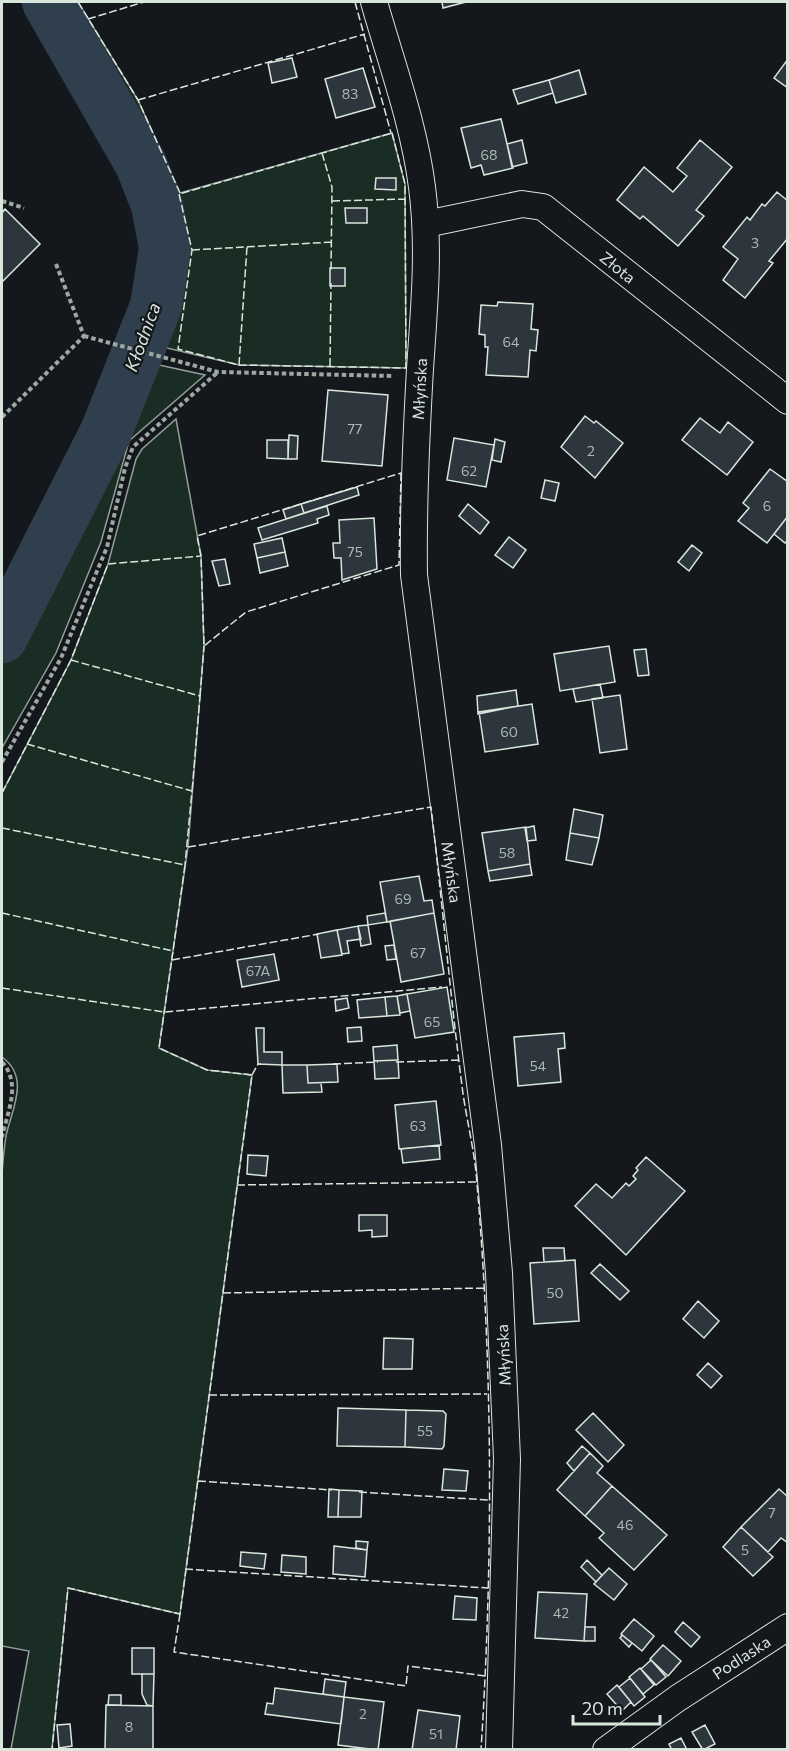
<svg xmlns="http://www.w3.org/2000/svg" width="789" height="1751" font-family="Commissioner,sans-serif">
<rect width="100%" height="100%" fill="#14181c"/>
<!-- green -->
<path fill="#1a2d24" stroke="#939e99" stroke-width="1.5" d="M61,2H78L138,100L180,193L392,133L405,184L406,368L239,365L154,345L170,301L173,272L171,217L164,195L125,115Z
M150,363L205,375L129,441L101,542L56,653L2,748V657L78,511Z
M176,419L201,556L204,646L188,847L159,1048L207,1070L252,1075L180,1614L68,1588L52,1749H11L29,1651L2,1646V1174C3,1161 4,1148 6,1136C11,1111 31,1078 2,1057V793L71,660L108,564L136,459L142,449Z"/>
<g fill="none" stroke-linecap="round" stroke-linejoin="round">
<!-- river -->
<path stroke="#2f3f4d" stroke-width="52" d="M2,637L106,432L156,306L165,248L157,205L141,164L48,2"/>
</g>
<!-- building -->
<path fill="#2c363c" stroke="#d8e6dc" stroke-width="1.5" d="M442,2H466L443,8Z
M292,58L297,77L272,83L268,63Z
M788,59V88L774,78Z
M363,68L375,107L336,118L325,79Z
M579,70L586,94L556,103L549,80Z
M549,80L553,93L518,104L513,90Z
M501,119L513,168L484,175L481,165L471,168L461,128Z
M522,140L527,163L512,167L507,144Z
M700,140L732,167L696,210L704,216L678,246L643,216L640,219L617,200L644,167L673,192L687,176L677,168Z
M376,178H396V190L375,189Z
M777,192L788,201V238L769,261L773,263L745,298L723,280L738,259L723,247L747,217L750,220L762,204L765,206Z
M345,208H367V223H346Z
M5,209L40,244L2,282V213Z
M330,268H345V286H330Z
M498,302L533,304L531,329L538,330L536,351L530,350L528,377L486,375L488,347H485V335L479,334L481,305L497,306Z
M328,390L388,395L382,466L322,461Z
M585,416L594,423L596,421L623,443L595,478L561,447Z
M700,418L720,433L728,422L753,442L727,475L682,440Z
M289,435L298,436L297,459H288Z
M454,438L494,445L486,487L447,480Z
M495,439L505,442L501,462L492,460Z
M267,440H288V459L267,458Z
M770,469L788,482V516L767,543L738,521L749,508L743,503Z
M545,480L559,483L555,501L541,498Z
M357,487L359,495L304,513L301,504Z
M301,504L304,513L286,519L283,510Z
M468,504L489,522L480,534L459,516Z
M327,506L329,515L317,519L318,523L262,540L258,528Z
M788,516V540L785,543L774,534Z
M374,518L377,569L342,580L341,558H334L333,543H340L339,520Z
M509,537L526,550L513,568L495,555Z
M282,538L285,552L257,558L254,544Z
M692,545L702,553L689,571L678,562Z
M285,552L288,566L260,573L257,558Z
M225,559L230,584L219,586L212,561Z
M609,646L615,682L560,691L554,654Z
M646,649L649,675L638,676L634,650Z
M600,684L603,698L576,702L573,689Z
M516,690L518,706L478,714L477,696Z
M620,695L627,749L600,753L592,699Z
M532,704L538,744L485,752L479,712Z
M574,809L603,815L599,838L570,833Z
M534,826L536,840L527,841L525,828Z
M526,827L530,864L488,871L482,833Z
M570,833L599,838L592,865L566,860Z
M530,864L532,875L490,881L488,871Z
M419,876L424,901L432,900L434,913L387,922L380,882Z
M385,913L387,922L368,925L367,916Z
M434,913L444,974L401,982L390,921Z
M368,925L371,944L361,946L358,926Z
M358,926L361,939L347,941L349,953L342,954L337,930Z
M337,930L342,955L321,958L317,934Z
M394,945L396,959L387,960L385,946Z
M274,954L279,980L242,987L237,960Z
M447,987L454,1032L415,1038L407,994Z
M407,994L410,1011L400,1013L397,996Z
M397,996L400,1015L387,1016L385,997Z
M385,997L387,1016L359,1018L357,1000Z
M347,998L349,1008L336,1011L335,1000Z
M361,1027L362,1041L348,1042L347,1028Z
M256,1028H264V1052H282V1065L258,1064Z
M564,1033L565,1048L558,1049L561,1082L518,1086L514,1037Z
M397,1045L398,1060L374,1061L373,1047Z
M398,1060L399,1078L375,1079L374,1061Z
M337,1064L338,1082L308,1083L307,1065Z
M282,1065H307L308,1083H321L322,1092L283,1093Z
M436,1101L441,1145L399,1149L395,1105Z
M439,1145L440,1159L403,1163L401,1149Z
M248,1155L268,1156L266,1176L247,1174Z
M646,1157L685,1191L626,1255L575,1206L596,1184L612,1198L626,1183L629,1186L636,1179L633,1176L638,1170L636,1168Z
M359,1215H387V1236L372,1237V1230L359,1231Z
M543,1248H564L565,1261L544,1262Z
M575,1260L579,1321L534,1324L530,1263Z
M600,1264L629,1291L620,1300L591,1273Z
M698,1301L719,1321L704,1338L683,1319Z
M384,1338L413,1339L412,1369H383Z
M708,1363L722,1376L711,1388L697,1375Z
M338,1408L406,1410L405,1447L337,1446Z
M406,1410L443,1411L446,1414L444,1446L442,1449L405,1447Z
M593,1413L624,1445L608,1462L576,1430Z
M582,1446L590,1453L574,1471L567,1463Z
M590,1453L603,1466L597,1473L612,1486L585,1516L557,1490Z
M444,1469L468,1471L466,1491L442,1490Z
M612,1486L667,1535L634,1570L599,1538L604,1533L585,1516Z
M329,1489L339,1490L338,1517H328Z
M779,1489L788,1497V1543L781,1538L768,1552L741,1527Z
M339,1490L362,1491L361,1517H338Z
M741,1527L773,1557L753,1576L723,1547Z
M356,1541L368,1542L367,1550L356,1548Z
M334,1546L367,1550L365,1577L333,1574Z
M241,1552L266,1554L264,1569L240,1566Z
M282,1555L306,1557V1574L281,1572Z
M587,1560L602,1575L596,1582L581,1567Z
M609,1568L627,1584L614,1600L594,1584Z
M538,1592L587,1594L584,1641L535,1638Z
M455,1596L477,1598L476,1620L453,1619Z
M634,1619L654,1636L642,1651L621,1634Z
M683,1622L700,1637L691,1647L675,1632Z
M585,1627H595V1641H584Z
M622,1635L632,1643L629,1647L620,1638Z
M663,1645L681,1661L668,1676L650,1659Z
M132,1648H154V1674H132Z
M651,1660L666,1677L656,1685L641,1669Z
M640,1668L654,1685L643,1694L629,1677Z
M142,1674H154L153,1706L147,1705L142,1694Z
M630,1678L645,1697L634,1706L619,1687Z
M325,1679L346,1682L344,1697L323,1694Z
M617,1685L631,1702L622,1711L607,1694Z
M275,1688L344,1697L341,1724L265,1714L267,1703L273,1704Z
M109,1695H121V1705H108Z
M344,1697L384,1702L378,1750L338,1745Z
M106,1705L153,1706V1750L105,1749Z
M418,1710L460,1716L456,1750H412Z
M70,1724L72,1746L59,1748L57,1725Z
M705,1725L715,1744L703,1750L692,1732Z
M681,1738L687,1750H672L669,1744Z"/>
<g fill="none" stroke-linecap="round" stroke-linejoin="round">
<!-- minor casing -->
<g stroke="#d8e6dc" stroke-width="28">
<path id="minor" d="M374,2C391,62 414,124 422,187C430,248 424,309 420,369C416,438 413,506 414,575L488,1145L499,1273L507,1459L499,1750
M426,224L522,204L543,207L788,401
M606,1750L678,1698L788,1627"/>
</g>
<!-- path -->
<path stroke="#9da8a2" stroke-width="4" stroke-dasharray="4.5 3" stroke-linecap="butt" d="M2,201L24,208
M56,264L84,336
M84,336L218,372L393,376
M2,417L84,336
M2,762L61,658L107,547L125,468L133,447L218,372
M2,1062C22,1084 7,1113 2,1137"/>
<!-- minor -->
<use href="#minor" stroke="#14181c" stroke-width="26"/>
<!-- fence -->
<path stroke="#d8e6dc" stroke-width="1.5" stroke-dasharray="8 3" stroke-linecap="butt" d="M78,2L138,100L180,193
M355,2L391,133
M88,19L144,2
M138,100L365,34
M392,133L405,184L406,368L239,365L178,349L192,250L179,194Z
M322,153L332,187L331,271
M332,201L405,199
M192,250L332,242
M239,365L247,247
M330,366L331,283
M401,473L399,565L246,612L204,646L201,556L197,536Z
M71,660L200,696L192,791
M200,696L204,646
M27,744L192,791L185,865
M2,793L71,660L108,564L201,556
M2,828L185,865L173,951
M188,847L431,807C442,900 450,993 462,1086C466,1119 475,1151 477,1184C493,1372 493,1562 481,1750
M2,913L173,951L159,1048L207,1070L252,1075L180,1614L68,1588L52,1750
M172,960L319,934
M2,988L164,1012L442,987
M396,1062L459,1060
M333,1064L378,1062
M252,1075L258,1064H261
M237,1185L477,1182
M223,1293L484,1288
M209,1395L487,1394
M198,1481L332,1490
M359,1492L488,1500
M185,1569L488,1588
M180,1614L174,1652L406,1686L408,1666L486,1676"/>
</g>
<g text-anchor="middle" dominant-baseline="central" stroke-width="4.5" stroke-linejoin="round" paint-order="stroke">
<!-- number labels -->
<g font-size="14" fill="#adbab4">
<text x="350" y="93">83</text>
<text x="489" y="154">68</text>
<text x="755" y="242">3</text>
<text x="511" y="341">64</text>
<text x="355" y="428">77</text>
<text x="591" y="450">2</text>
<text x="469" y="470">62</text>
<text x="767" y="505">6</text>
<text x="355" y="551">75</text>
<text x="509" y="731">60</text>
<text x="507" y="852">58</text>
<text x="403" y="898">69</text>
<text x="418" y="952">67</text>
<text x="258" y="970">67A</text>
<text x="432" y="1021">65</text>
<text x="538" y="1065">54</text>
<text x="418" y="1125">63</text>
<text x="555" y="1292">50</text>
<text x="425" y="1430">55</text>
<text x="772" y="1512">7</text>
<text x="625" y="1524">46</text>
<text x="745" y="1549">5</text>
<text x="561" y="1612">42</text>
<text x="363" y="1713">2</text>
<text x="129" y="1726">8</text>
<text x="436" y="1733">51</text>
</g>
<!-- street labels -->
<g font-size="16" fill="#d8e6dc" stroke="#14181c">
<text transform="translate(618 267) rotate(39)">Złota</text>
<text transform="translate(419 389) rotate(-87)">Młyńska</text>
<text transform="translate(452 872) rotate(82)">Młyńska</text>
<text transform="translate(503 1355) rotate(-93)">Młyńska</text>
<text transform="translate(741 1657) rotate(-33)">Podlaska</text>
</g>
<!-- water labels -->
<g font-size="18" font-style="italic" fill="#d8e6dc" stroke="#14181c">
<text transform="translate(142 337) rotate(-70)">Kłodnica</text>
</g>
</g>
<!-- border -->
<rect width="789" height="1751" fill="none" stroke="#d8e6dc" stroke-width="6"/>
<!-- scale -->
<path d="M573 1715v9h87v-9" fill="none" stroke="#d8e6dc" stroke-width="3"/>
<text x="582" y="1715" font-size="18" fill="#d8e6dc" stroke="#14181c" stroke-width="4.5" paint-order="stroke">20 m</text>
</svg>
